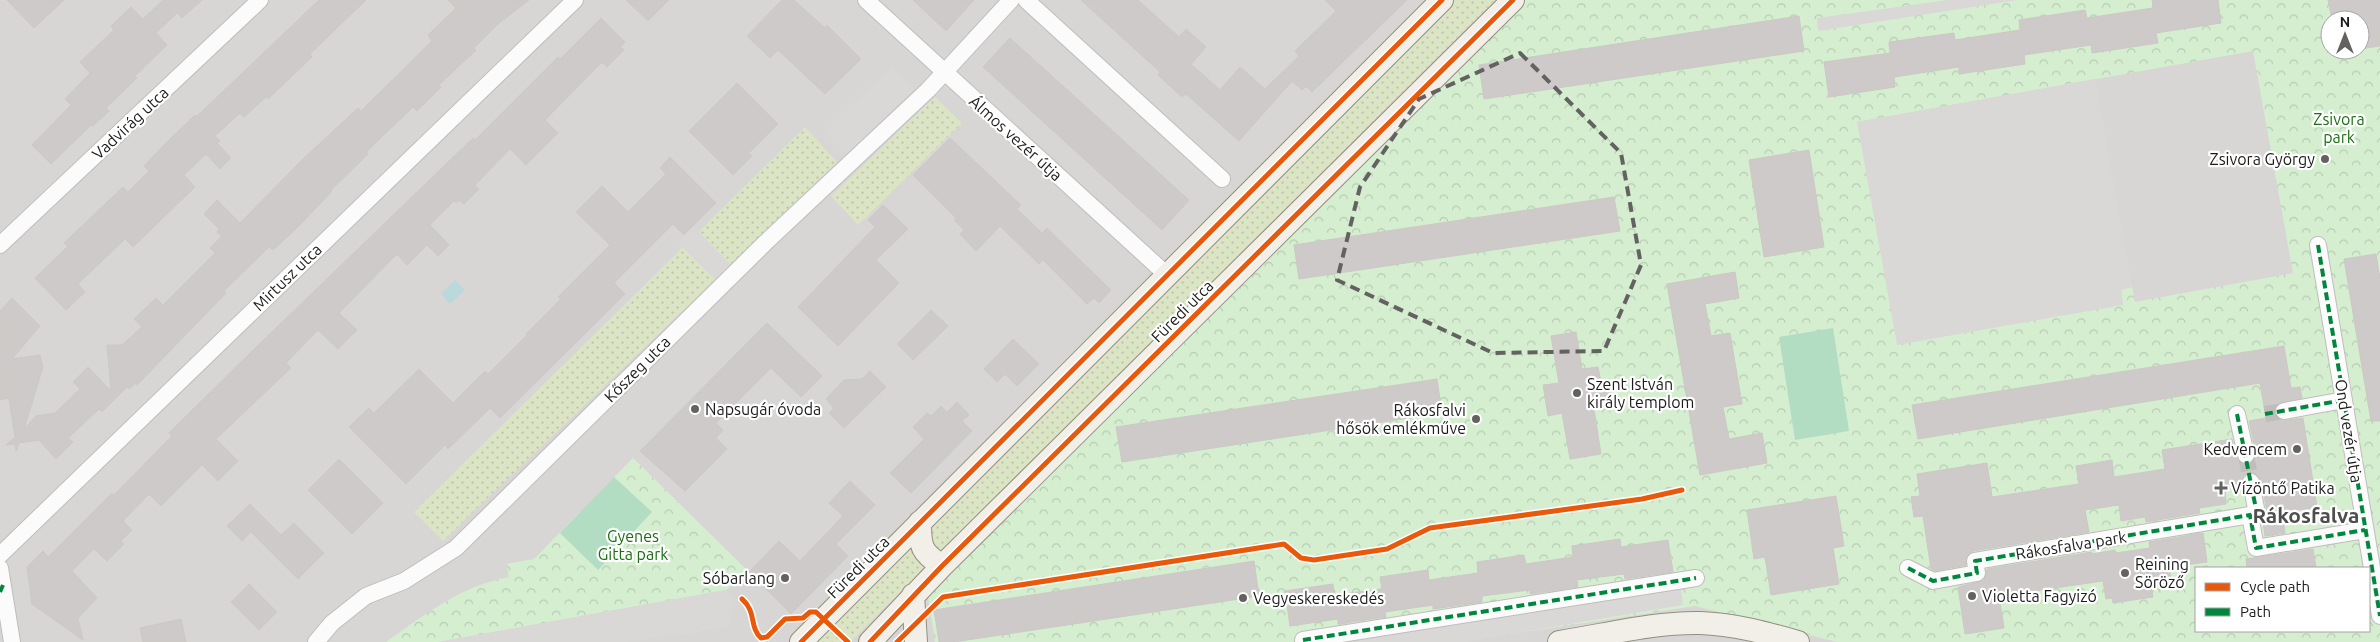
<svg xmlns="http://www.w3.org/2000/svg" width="2380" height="642" font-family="Ubuntu,sans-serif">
<defs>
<pattern id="grass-dots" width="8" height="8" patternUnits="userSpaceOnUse" patternTransform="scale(1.25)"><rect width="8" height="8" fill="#dbe4c4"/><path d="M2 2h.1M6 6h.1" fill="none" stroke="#bbc3a8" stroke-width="1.8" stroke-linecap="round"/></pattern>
<pattern id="park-crowns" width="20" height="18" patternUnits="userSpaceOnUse" patternTransform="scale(1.25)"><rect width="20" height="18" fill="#d5eed0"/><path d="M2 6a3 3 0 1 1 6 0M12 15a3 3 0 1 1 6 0" fill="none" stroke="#b6ccb2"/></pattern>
</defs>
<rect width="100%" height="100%" fill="#e9e6e4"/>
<!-- residential -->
<path fill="#d8d6d5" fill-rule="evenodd" d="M0,0H2380V642H0ZM2330,20H2360V50H2330ZM2196,568H2369V631H2196Z"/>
<!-- grass -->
<path fill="url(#grass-dots)" d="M1454,0H1495L850,642H809Z
M935,97L962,123L858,225L831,196Z
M805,127L837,162L443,541L414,512Z"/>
<!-- park -->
<path fill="url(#park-crowns)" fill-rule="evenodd" d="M1523,0H2380V642H1837L1695,606L1458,642H935L927,591ZM2330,20H2360V50H2330ZM2253,51L2293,273L2135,302L2132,287L2121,289L2123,304L1857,122ZM2196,568H2369V631H2196Z
M633,458L749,572L726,590L438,642H386C428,613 458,587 509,577L507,564L534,559Z"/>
<!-- pitch -->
<path fill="#b2ddc3" d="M1833,328L1849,431L1795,440L1779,337Z
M614,477L652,512L598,570L560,533Z"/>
<!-- parking -->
<path fill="#d9d8d7" d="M1948,0H2018L1818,31L1817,18Z
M892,66L914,89L846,154L824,132Z
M2095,79L2132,287L2121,290L2123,305L1897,345L1857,122Z
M693,226L731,265L716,280L677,242Z
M1680,579L1683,605L1463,642H1304Z
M726,590L734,598L728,627L627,642H438Z"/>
<!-- water -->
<path fill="#b9d9da" d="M455,280L465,290L450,304L441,294Z"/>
<!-- building -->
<path fill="#cecac9" stroke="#ccc8c5" d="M7,0H64L34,28Z
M163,0H202L182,18L177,13L156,33L167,45L135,76L137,78L106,108L109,111L93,126L91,125L51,164L32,145L71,105L65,99L90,73L80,62L114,30L111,26L131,7L143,19Z
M319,0H366L310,54L312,57L268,99L266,97L244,117L240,113L215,136L220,141L217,143L231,158L220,169L206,154L184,175L195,187L133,247L125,239L78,284L85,292L66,310L35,278L68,246L64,243L123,187L128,192L149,171L144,166L168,141L195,115L196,117Z
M448,0H529L498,24L474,48L476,50L439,85L441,87L417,111L413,107L366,152L368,154L331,190L332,191L298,227L273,250L269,247L224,291L226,293L137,385L136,383L129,389L127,387L102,412L99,409L68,438L73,442L56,459L39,440L19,443L16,451L15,444L6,445L15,437L9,398L0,400V311L12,298L40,326L12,359L40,355L43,367L24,429L36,416L55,413L80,389L73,382L88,367L111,391L107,345H122L142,327L134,319L156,298L163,305L215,253L210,248L222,236L217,232L219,229L204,214L217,200L240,223L302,160L358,108L361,111L432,41L428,35L456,8Z
M626,0H669L648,21Z
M782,0H794L825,28L827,25L861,59L825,94L778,50L770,58L747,36Z
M913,0H974L946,31Z
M1081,0H1138L1179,37L1186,29L1206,47L1191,64L1220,90L1240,67L1265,89L1299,56L1295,51L1336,11L1325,0H1407L1312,92L1306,86L1302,90L1292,81L1239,141L1186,94L1182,97L1158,75L1160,72Z
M2152,0H2218L2221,23L2156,33L2158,43L2092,53L2091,45L2024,55L2025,64L1959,74V67L1894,77L1895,87L1829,97L1824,62L1890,53L1889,42L1954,33L1955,40L2020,30L2019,20L2085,10L2087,18L2153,8Z
M2328,0H2380V46L2360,49V20H2332Z
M1799,16L1804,51L1484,99L1479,65Z
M601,18L625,42L620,47L624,50L607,67L602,62L545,120L558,133L526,165L510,149L475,185L479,189L464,204L459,200L456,203L454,201L430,225L449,245L438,256L427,245L407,265L397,254L339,313L357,330L338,349L318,330L286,363L291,368L216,439L238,461L218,481L202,465L161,506L149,494L123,521L132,530L121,541L124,544L107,561L94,549L72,571L97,598L78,618L83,640L32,604L27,567L43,551L48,557L112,493L114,495L172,436L169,433L249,354L473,138L475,140L558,57L560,59Z
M1010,38L1189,200L1162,230L983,67Z
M737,83L778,124L749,153L752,156L733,175L689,131Z
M950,138L1021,205L1017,209L1042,233L1047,228L1111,290L1099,303L1094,298L1087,304L1043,260L1039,264L1000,226L976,251L960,234L964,230L954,220L956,218L913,175Z
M1809,150L1824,247L1764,257L1749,160Z
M670,157L716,203L684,235L673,224L614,283L625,294L500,418L490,408L448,449L445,445L406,484L349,427L369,408L374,413L419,369L453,403L485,371L488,374L527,335L526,334L561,299L558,297L610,245L576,212L602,186L628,212L666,174L660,168Z
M1614,197L1620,231L1299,279L1294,245Z
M883,205L908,229L876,260L899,283L838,346L798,307L875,227L868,220Z
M2376,254L2380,279V421H2371L2344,259Z
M1735,272L1739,298L1705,304L1711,336L1730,333L1742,404L1723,407L1729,439L1762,433L1767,463L1700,475L1667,284Z
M931,310L948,326L913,360L897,344Z
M767,323L822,376L801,397L771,368L716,423L723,430L716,438L727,449L685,491L640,451Z
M1576,332L1582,369L1598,367L1601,382L1609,381L1612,400L1593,403L1601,454L1570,459L1562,413L1548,416L1543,385L1559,383L1551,336Z
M1013,339L1039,364L1017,386L1005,374L997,382L984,369Z
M2284,346L2291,388L2300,387L2302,398L2278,403L2274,413L2281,421L2303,418L2317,507L2282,513L2285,533L2265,536L2263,522L2267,512L2261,480L2258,475L2250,472L2244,475L2241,484L2225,486L2226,504L2199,508L2200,513L2146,522L2145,517L2121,521L2119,505L2085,510L2089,532L1973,551L1966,557V565L1935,571L1931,569L1923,516L1914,517L1911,497L1920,496L1917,474L1987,463L1992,497L2079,484L2076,466L2112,460L2114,477L2165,469L2162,450L2232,439L2238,461L2248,465L2253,462L2256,453L2249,421L2266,418L2260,383L1918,439L1912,405Z
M870,371L886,387L844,428L829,413L834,408L826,399L844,380L862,379Z
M1437,379L1442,413L1122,462L1116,427Z
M957,402L969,415L962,421L972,431L911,493L890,473L924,439L913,427L927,413L931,416L941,406L947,412Z
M339,459L383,503L352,534L308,490Z
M850,481L875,505L836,544L848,556L791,614L749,572L779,541L800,561L843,516L829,503Z
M1836,496L1844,546L1833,548L1839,584L1771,595L1765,557L1754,559L1747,510Z
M250,504L281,535L294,523L324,553L298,579L251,532L242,541L227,526Z
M2203,533L2207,562L2169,567L2172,585L2151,588L2153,597L2113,603L2112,598L2106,599L2103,581L1999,596L2004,628L1965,634L1958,587L1983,581L1986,576L1987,569L2092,552V554L2115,550L2116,553L2150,548L2149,542Z
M1620,539L1621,547L1668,540L1673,572L1625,579L1624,574L1577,580L1578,587L1530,594V590L1482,596V602L1433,609V605L1385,612L1386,617L1338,624V619L1290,626L1285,591L1333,584L1334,595L1382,589L1380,577L1428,570L1429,580L1478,573L1477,562L1524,555L1526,564L1573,557L1572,546Z
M2313,549L2316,568H2247L2246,559Z
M1254,561L1259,596L954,642H939L934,610Z
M249,584L277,612L259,630L231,602Z
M181,619L186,642H143L140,628Z"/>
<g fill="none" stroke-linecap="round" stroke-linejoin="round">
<!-- street-tunnel -->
<path stroke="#c0bdbc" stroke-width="16" stroke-dasharray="16 8" stroke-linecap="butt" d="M2265,414L2284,411
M2246,455L2251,482"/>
<!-- street casing -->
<g stroke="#bfbdbc" stroke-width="18">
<path id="street" d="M866,0L1167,275
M1026,0L1222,179
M0,245L260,0
M2318,245L2380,616
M2284,411L2344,400
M2237,414L2246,455
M2250,515L2257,514L2251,482
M0,555L575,0
M0,568L12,642
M1908,568L1933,581L1977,573L1975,561L2250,515L2256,548L2365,530
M1303,640L1696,578
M316,642L332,623L366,596L404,581L456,548L765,243L928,90L1011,0"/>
</g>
<!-- secondary casing -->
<g stroke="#928f7e" stroke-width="24">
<path id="secondary" d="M920,522C920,547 921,552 942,566
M913,595L916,642
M801,642L1442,0
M870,642L942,566L1513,0
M1559,642C1605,635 1654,622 1700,623C1734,624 1766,633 1798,642"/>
</g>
<!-- street -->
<use href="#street" stroke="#fcfbfb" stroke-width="16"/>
<!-- secondary -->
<use href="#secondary" stroke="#f2efe9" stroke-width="22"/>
<!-- quiet -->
<path stroke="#00873e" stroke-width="4" stroke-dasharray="8 4" stroke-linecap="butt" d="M2318,245L2380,616
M2237,414L2257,514L2250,515
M2265,414L2344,400
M1908,568L1933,581L1977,573L1975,561L2250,515L2256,548L2365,530
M0,592L3,585
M1303,640L1696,578"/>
<!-- cycleway casing -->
<g stroke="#fff" stroke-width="8">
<path id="cycleway" d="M742,599C757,612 749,627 761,638L767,637L785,619L803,618L810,612H816L848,642
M801,642L1442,0
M870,642L942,566L1513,0
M897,642L943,597L1284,544L1301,558L1314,560L1387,549L1430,528L1642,499L1682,490"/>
</g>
<!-- cycleway -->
<use href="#cycleway" stroke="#e8590c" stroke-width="5"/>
</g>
<!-- marked area -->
<path fill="none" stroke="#636261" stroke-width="4" stroke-dasharray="10 6" stroke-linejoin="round" d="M1520,53L1621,153L1641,265L1604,351L1493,353L1337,280L1360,187L1419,99Z"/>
<!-- markers -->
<g fill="#636261" stroke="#fff" stroke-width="2">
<circle cx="2325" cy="159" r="5"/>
<circle cx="1577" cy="393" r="5"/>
<circle cx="695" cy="409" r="5"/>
<circle cx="1476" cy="419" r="5"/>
<circle cx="2297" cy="449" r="5"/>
<path d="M2218.5 480.5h5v5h5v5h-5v5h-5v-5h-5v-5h5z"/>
<circle cx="2125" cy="573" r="5"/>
<circle cx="785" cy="578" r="5"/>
<circle cx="1972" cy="596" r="5"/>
<circle cx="1243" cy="598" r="5"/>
</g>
<g text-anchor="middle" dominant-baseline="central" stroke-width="4.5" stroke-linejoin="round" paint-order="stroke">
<!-- park labels -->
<g font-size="16" fill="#1c6e14" stroke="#fff">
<text x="2339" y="119">Zsivora<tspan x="2339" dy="18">park</tspan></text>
<text x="633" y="536">Gyenes<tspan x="633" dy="18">Gitta park</tspan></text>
</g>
<!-- street labels -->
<g font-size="16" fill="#1b1b1b" stroke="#fff">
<text transform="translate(130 123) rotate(-43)">Vadvirág utca</text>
<text transform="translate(1016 138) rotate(42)">Álmos vezér útja</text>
<text transform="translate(287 277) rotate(-44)">Mirtusz utca</text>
<text transform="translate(1182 311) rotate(-45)">Füredi utca</text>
<text transform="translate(637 369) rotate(-45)">Kőszeg utca</text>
<text transform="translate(2349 431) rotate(81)">Ond vezér útja</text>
<text transform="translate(2071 545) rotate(-9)">Rákosfalva park</text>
<text transform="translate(858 567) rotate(-45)">Füredi utca</text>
</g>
<!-- poi labels -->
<g font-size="16" fill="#1b1b1b" stroke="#fff" text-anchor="start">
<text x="2315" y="159" text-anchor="end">Zsivora György</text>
<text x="1587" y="384">Szent István<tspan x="1587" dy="18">király templom</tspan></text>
<text x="705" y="409">Napsugár óvoda</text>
<text x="1466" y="410" text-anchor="end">Rákosfalvi<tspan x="1466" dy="18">hősök emlékműve</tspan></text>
<text x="2287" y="449" text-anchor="end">Kedvencem</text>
<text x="2231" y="488">Vízöntő Patika</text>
<text x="2135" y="564">Reining<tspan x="2135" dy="18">Söröző</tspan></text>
<text x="775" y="578" text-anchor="end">Sóbarlang</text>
<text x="1982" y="596">Violetta Fagyizó</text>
<text x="1253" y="598">Vegyeskereskedés</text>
</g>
<!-- district labels -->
<g font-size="21" font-weight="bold" fill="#4e4e4e" stroke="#fff">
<text x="2306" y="515">Rákosfalva</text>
</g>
</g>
<!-- legend -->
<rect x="2195" y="567" width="175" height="65" fill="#ffffff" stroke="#a4a4a4"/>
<rect x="2205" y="583" width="25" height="8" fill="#e8590c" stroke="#a4a4a4"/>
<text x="2240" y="592" font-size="15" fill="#1b1b1b">Cycle path</text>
<rect x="2205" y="608" width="25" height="8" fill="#00873e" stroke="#a4a4a4"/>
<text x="2240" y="617" font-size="15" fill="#1b1b1b">Path</text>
<!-- north arrow -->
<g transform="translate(2345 35)"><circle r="24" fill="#ffffff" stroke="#a4a4a4"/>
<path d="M0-4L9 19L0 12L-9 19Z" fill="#636261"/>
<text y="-8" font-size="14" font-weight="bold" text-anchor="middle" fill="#1b1b1b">N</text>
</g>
</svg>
